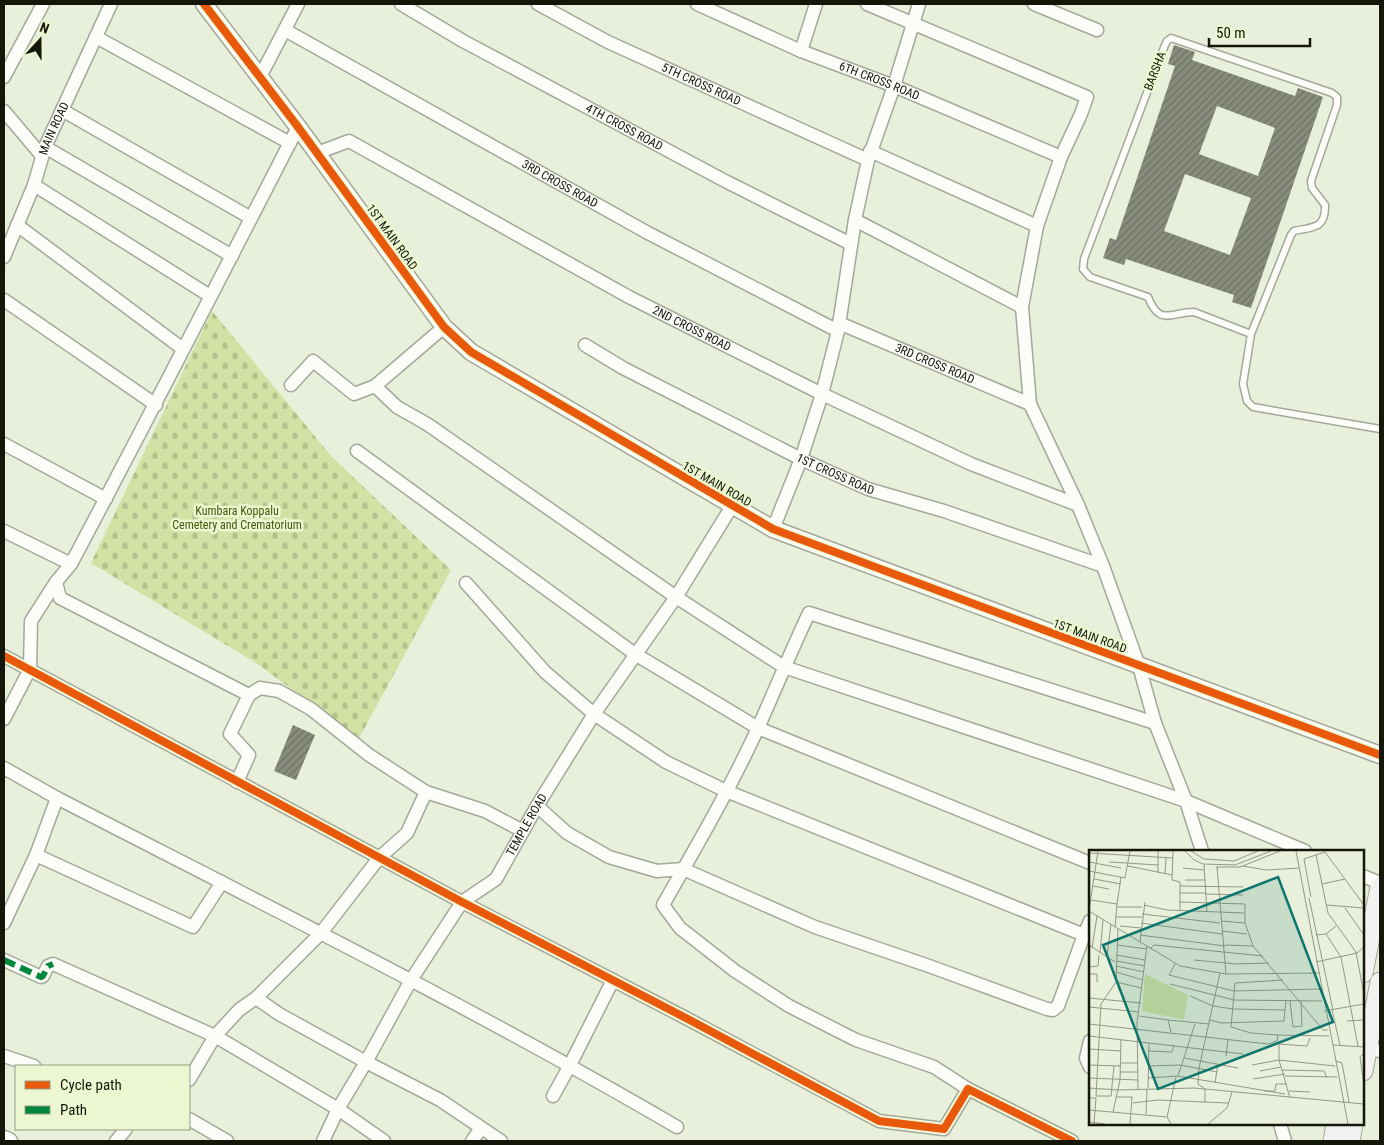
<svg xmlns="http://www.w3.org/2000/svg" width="1384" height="1145" font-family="'Roboto Condensed',sans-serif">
<defs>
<pattern id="cemetery-stones" width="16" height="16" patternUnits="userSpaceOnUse" patternTransform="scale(1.25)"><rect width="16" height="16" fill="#d1e2a4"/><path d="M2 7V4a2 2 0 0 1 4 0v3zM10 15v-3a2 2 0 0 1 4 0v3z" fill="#b3c18c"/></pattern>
<pattern id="building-hatch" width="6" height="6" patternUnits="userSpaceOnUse" patternTransform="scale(1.25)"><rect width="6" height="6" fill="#878c7c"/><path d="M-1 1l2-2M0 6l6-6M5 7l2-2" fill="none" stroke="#6d7164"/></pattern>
</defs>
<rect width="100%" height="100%" fill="#e8efda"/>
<!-- cemetery -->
<path fill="url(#cemetery-stones)" d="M212,311L331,456L451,570L359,738L256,663L91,563Z"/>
<!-- building -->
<path fill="url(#building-hatch)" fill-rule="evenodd" d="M1174,45L1195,52L1192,60L1295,96L1298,88L1323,97L1251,308L1232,302L1234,295L1126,259L1124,265L1103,258L1110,238L1116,240L1175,66L1168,64ZM1217,106L1275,128L1258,176L1199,154ZM1185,174L1251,198L1230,255L1164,231Z
M293,725L315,735L296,780L274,771Z"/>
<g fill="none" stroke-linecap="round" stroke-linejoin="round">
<!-- service casing -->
<g stroke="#a3a899" stroke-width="9">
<path id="service" d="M1251,334L1194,312C1171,312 1160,327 1148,297L1090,277L1083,269L1084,259L1165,45L1167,41L1171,38L1332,93L1337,97V105L1311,181L1312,188L1325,205C1326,230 1311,227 1294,231L1291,235L1251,334L1243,384L1247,401L1253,407L1380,429"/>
</g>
<!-- minor casing -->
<g stroke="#a3a899" stroke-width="15">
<g id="minor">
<path id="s1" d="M401,4L463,41L727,182L851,244"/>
<path id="s2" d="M538,4L608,42L868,160"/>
<path id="s3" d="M697,4L801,51L894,86L1061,157"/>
<path d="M867,4L1087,97L1081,114L1061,157L1037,226L1022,307L1030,404L1078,505L1103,566L1139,666L1155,723L1186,801L1202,851"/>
<path d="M1034,4L1097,30"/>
<path id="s4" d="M285,30L648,233L838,331"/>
<path d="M96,37L290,143"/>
<path d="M801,51L816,4"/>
<path d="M4,77L43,4"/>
<path d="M260,77L298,4"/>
<path d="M62,110L251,218"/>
<path d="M4,111L42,156"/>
<path d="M45,147L232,256"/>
<path d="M870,151L1037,226"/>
<path id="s5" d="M317,153L349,141L629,297L822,394L971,464L1078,505"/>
<path d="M34,185L210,296"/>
<path d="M855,220L1022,307"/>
<path d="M17,225L183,349"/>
<path id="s6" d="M4,257L34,185L45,147L111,4"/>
<path d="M4,300L156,405"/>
<path id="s7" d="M839,323L1030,404"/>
<path d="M444,327L375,386L397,407L427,424L676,597L784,667L1186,801L1305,851"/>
<path id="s8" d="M585,345L623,368L801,459L868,489L944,511L1103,566"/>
<path d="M291,385L313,361L354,394L375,386"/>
<path d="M4,444L106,499"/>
<path d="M357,451L635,654L758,728L1090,863"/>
<path d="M773,529L801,459L822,394L838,331L855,220L868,160L894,86L919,4"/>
<path d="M4,531L71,564"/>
<path d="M56,582L60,598L249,695L230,734L249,755L237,782"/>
<path d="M466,583L545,672L594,714L666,762L726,791L1084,935L1090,921"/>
<path d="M4,656L462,902L684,1017L879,1121L944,1129L968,1089L1072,1141"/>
<path d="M249,695L260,688L279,691L311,709L369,755L426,792L485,811L523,831"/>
<path d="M4,719L30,669L31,621L56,582L71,564C148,419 223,273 298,127"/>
<path d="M4,768L57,798C265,905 475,1009 677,1127"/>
<path d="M537,806L567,833L609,857L657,871L683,869L815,927L929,966L1047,1009L1053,1010L1058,1006L1084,935"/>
<path d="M36,855L193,927L222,882"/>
<path d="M1363,876L1380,883"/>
<path d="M4,923L36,855L57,798"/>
<path d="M4,960L41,977L43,976L48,966L53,964L215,1036L338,1109L384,1141"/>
<path d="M256,998L279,1014L366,1062L440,1100L501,1141"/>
<path d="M1090,1041L1086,1058L1090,1067"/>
<path d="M1363,1048L1380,1051"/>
<path d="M4,1056L34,1066"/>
<path d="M189,1080L215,1036L239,1010L256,998L321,933L379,858L407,833L426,792"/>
<path d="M968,1089L934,1067L856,1040L789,1006L735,971L680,928L663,905C696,847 730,789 758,728C775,690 791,651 809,613L1155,723"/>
<path d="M553,1096L569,1067L613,980"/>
<path d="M189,1119L227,1141"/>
<path d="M1280,1124L1285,1141"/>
<path d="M116,1141L126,1129"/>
<path id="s9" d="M323,1141L338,1109L366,1062L411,980L462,902L496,879L537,806L594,714L676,597L732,506"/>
<path d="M472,1141L481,1128"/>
</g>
</g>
<!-- tertiary casing -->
<g stroke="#a3a899" stroke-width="19">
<path id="tertiary" d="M204,4L298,127L444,327L471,352L773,529L1380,755
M4,1139L9,1141"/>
</g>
<!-- secondary casing -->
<g stroke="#a3a899" stroke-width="21">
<path id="secondary" d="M1363,973L1380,887
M1363,1071L1380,982
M1333,1141L1336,1124
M1350,1141L1353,1124"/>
</g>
<!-- service -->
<use href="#service" stroke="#fcfdf9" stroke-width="6"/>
<!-- minor -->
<use href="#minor" stroke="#fcfdf9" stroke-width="12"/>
<!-- tertiary -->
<use href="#tertiary" stroke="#fcfdf9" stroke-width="16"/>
<!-- secondary -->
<use href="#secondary" stroke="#f3f2f1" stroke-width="19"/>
<!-- quiet -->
<path stroke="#00873e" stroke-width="6" stroke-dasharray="12 6" stroke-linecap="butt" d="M4,960L41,977L43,976L48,966L53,964"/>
<!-- cycleway casing -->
<g stroke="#ecf7d2" stroke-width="11">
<path id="cycleway" d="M204,4L298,127L444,327L471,352L773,529L1380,755
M4,656L462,902L684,1017L879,1121L944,1129L968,1089L1072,1141"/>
</g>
<!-- cycleway -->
<use href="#cycleway" stroke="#e8590c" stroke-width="8"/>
</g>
<g text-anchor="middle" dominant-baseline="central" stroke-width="5" stroke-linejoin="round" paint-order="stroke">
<!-- street labels -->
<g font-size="12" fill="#131609" stroke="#ecf7d2">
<text transform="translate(1155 71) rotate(-69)">BARSHA</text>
<text stroke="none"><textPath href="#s3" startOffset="198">6TH CROSS ROAD</textPath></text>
<text stroke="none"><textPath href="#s2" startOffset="182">5TH CROSS ROAD</textPath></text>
<text stroke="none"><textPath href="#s1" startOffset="255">4TH CROSS ROAD</textPath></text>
<text stroke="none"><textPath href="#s6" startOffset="138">MAIN ROAD</textPath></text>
<text stroke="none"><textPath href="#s4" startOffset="315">3RD CROSS ROAD</textPath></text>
<text transform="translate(392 237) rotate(54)">1ST MAIN ROAD</text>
<text stroke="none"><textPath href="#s5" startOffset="425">2ND CROSS ROAD</textPath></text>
<text stroke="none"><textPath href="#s7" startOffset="104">3RD CROSS ROAD</textPath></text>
<text stroke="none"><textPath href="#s8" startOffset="282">1ST CROSS ROAD</textPath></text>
<text transform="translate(717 484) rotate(30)">1ST MAIN ROAD</text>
<text transform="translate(1090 636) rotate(20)">1ST MAIN ROAD</text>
<text stroke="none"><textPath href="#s9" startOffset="380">TEMPLE ROAD</textPath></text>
</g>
<!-- park labels -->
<g font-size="12" fill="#48570d" stroke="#ecf7d2">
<text x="237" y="511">Kumbara Koppalu<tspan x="237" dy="14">Cemetery and Crematorium</tspan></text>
</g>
</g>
<!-- overview -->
<g transform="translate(1089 850)">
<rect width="275" height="275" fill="#e8efda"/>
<path d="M56,124L99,145L95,170L53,161Z" fill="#d1e2a4"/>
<path fill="none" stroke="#939886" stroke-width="1" d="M84,1L83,30L91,32V61M96,1L105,10L114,14L146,15L182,1M102,1L115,9L145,11L169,1M207,1L259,274M0,3L84,8M227,5L239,63L267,102L275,145M0,12L32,18M20,12L69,15M115,15L118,62M39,16L83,25M154,16L177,20L211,18M127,17H151L191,1M128,17L137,124M94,18L115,20M0,21L36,28L41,1M69,23V1M76,24L77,8M5,29L32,34M96,30H116M233,34L256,29M4,36L20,39M91,36L154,37M91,43H117M117,44L154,45M222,47L215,9L236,2L275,55M220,48L244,160M2,50L28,54L26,77M91,52L156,54V73L164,96L234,180H239M28,54L32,27M55,55L78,60L155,63M237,55L275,58M28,57H53M256,58L275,85M0,60L9,1M0,61L91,116L137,124L231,123M53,64L131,73M27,67H53M132,71L156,73M52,73L133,84M31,76L52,78M133,81L158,84M237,84L252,107L269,196M51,85L136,96M227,85L237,84L247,76M51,92L56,52M0,95L26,112M28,95L58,99M136,95L164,96M3,98L8,66M61,99L65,95L174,106M11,103L14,70M27,105L56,110M18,107L22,74M105,110L147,114L180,113M27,111L56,116M227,112L268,103L275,97M86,114L80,125L145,141L231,139M27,116L55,122M0,117L9,116L10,105M27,122L54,130M0,124H8V132M27,132L53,138M81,134L145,150L233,151M101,146L124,156L144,159L196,160L197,151M0,148L52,153M201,151L204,177L213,176L212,151M0,157L50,162M243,160L251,195M235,161L275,154M50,166L79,170L82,182M79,170L120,174M121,170L132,173L195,171L196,160M258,171L275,170M0,174L179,194L188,191L189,185L240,186M189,185L162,183L142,177L146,133L194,130M0,186L154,204M189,194L218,196L221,188M190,195V210L201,248M244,195L275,197M0,199L32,201M60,201L83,202L85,195M275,203L271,207L275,234M137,206L139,189M95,208L149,218M247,211L253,213L260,252M32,213H48M0,215L31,216M163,215L190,210L246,216M25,216L22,246H7L12,154L27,132L29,78M59,216L91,215L128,222M193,220L235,221L238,228M171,221L192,217M31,222H48M89,226L106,174M196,226L248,227M0,228L49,230M59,228L89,226L196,244M164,229L196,224M126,233L129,214M0,238L29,240L105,238L275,254M59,238L60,193M49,239L48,172L58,96M175,241H186L187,234H198M200,241L221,242M28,247H43L41,274M0,248H7L5,274M116,252V239L109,234L110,218L131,123M44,253L69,250L139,253M0,260L78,267L82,274M24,262L31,230L32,190M57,264L58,239M78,267L87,227M0,272L16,274M119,274L138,258L143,242"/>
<path fill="#0f766e" fill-opacity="0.15" stroke="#0f766e" stroke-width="2.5" d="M189,27L244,172L69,239L14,95Z"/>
<rect width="275" height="275" fill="none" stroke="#131609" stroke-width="2.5"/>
</g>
<!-- border -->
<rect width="1384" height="1145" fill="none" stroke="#131609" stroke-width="10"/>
<!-- legend -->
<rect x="15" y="1065" width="175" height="65" fill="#ecf7d2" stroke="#959d82"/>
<rect x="25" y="1081" width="25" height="8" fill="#e8590c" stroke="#959d82"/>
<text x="60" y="1090" font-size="15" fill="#131609">Cycle path</text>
<rect x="25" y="1106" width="25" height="8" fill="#00873e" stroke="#959d82"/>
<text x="60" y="1115" font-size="15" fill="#131609">Path</text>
<!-- north arrow -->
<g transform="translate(40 40) rotate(21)" stroke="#ecf7d2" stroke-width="4" paint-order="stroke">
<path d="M0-4L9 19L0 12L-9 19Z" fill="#131609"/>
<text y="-8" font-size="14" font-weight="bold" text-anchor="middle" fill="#131609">N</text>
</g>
<!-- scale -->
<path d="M1209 38v8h101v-8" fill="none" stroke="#131609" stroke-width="2.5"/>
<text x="1216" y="38" font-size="15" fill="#131609" stroke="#ecf7d2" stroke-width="4" paint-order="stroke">50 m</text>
</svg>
